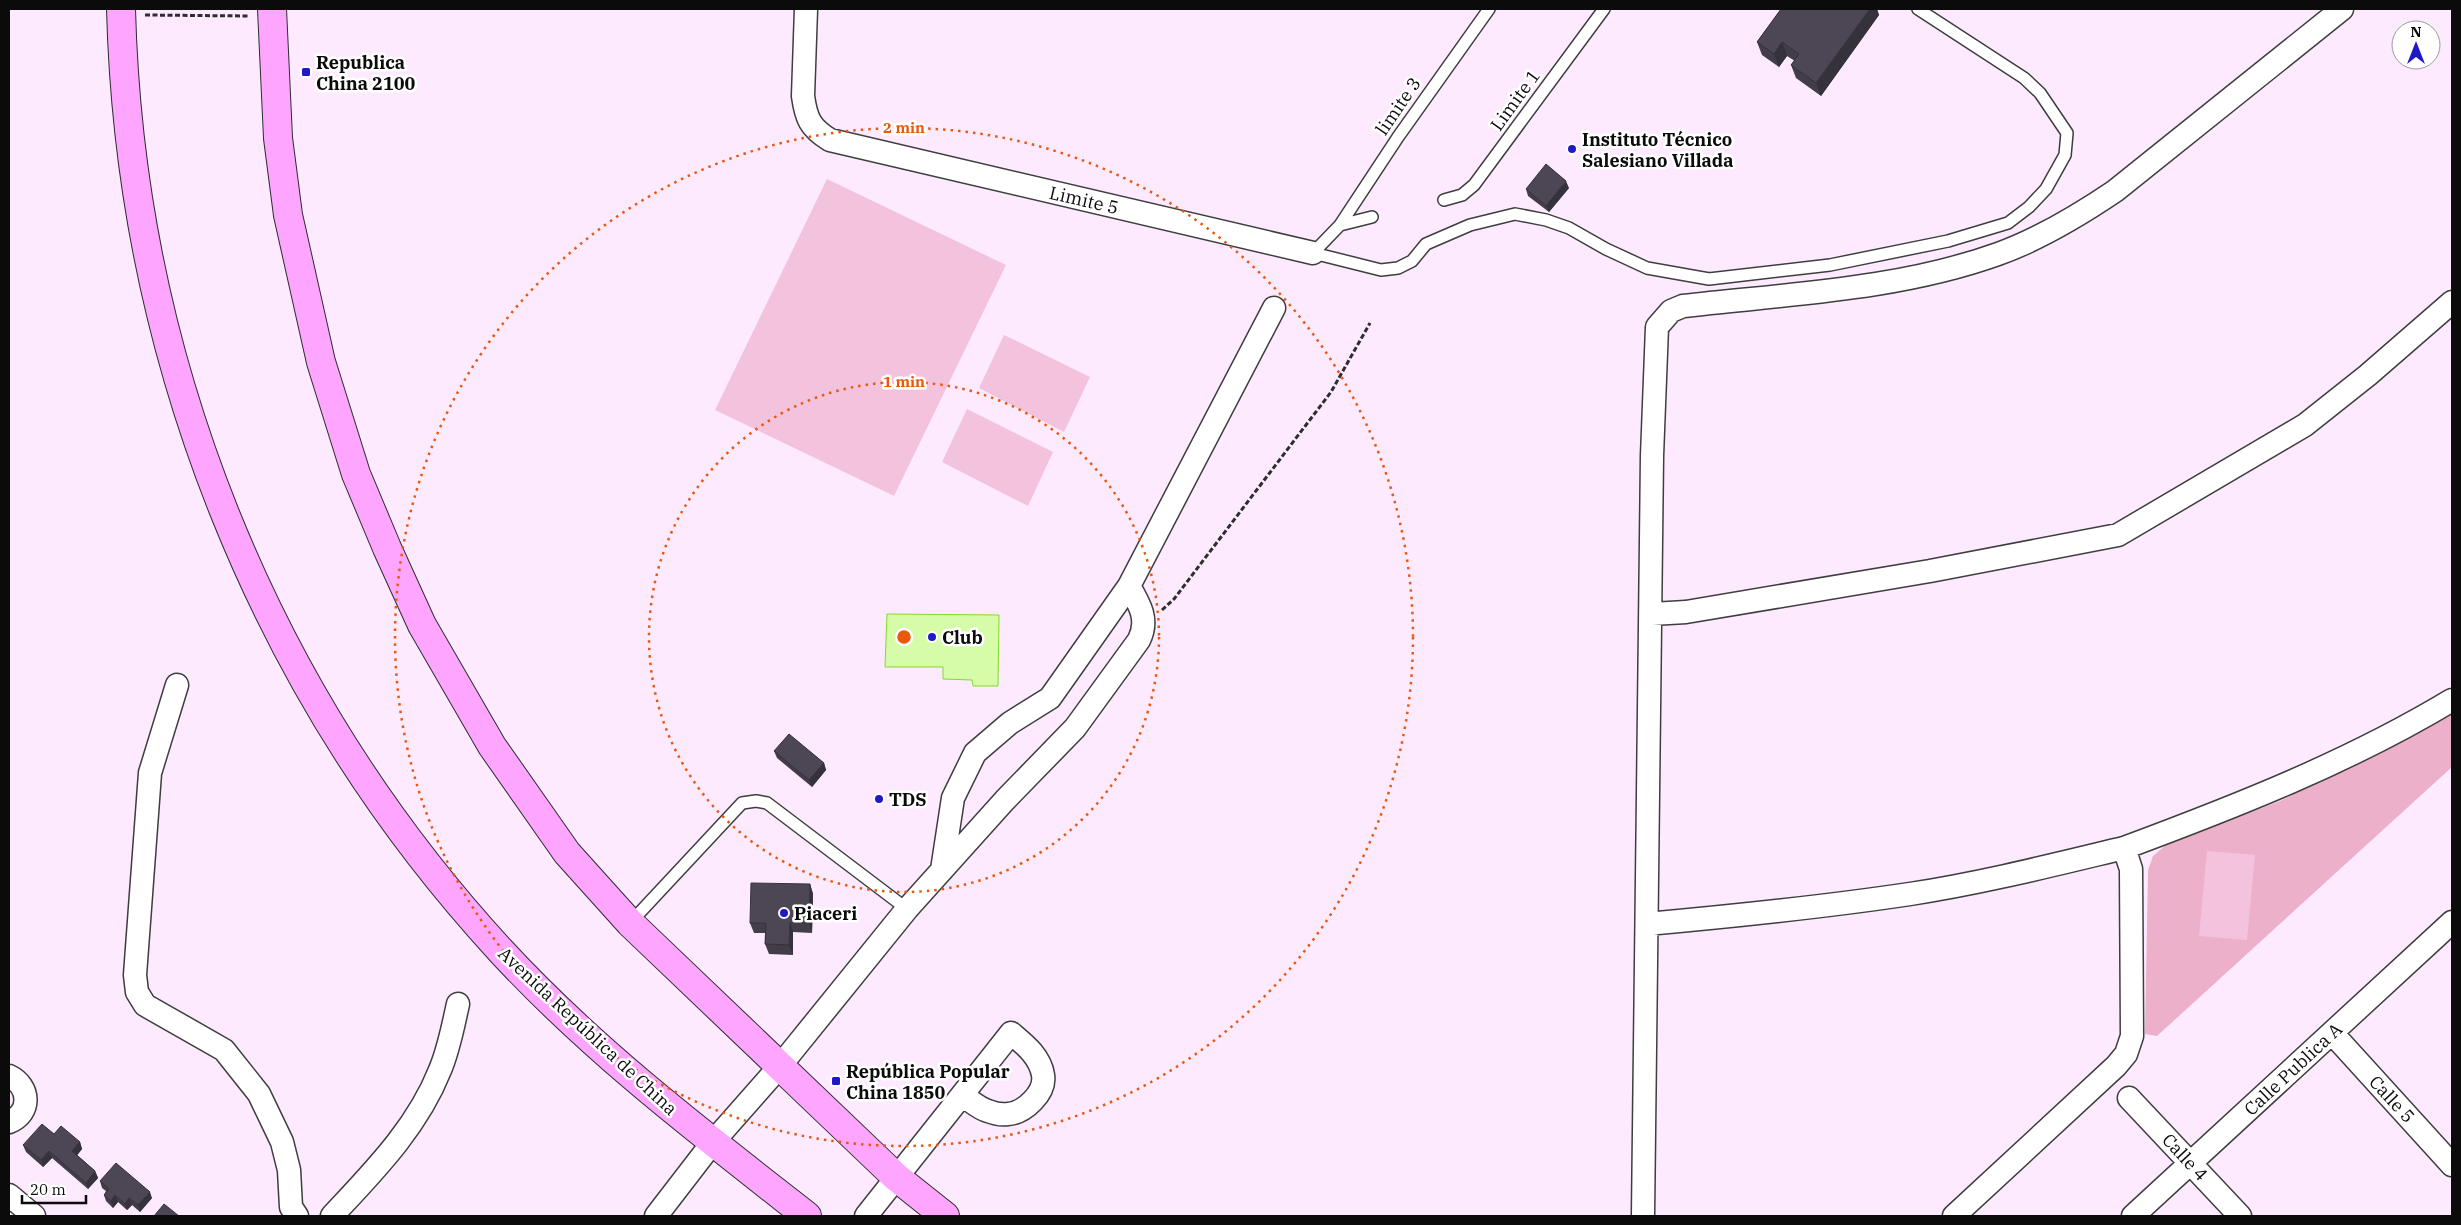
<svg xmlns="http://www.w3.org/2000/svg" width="2461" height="1225" font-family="'IBM Plex Serif',serif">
<rect width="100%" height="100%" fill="#fdeaff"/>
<!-- green -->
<path fill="#edb0ca" d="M2452,711V767L2157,1036L2145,1034L2148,870L2153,856L2167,844L2280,801L2408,738Z"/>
<!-- pitch -->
<path fill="#f3c3de" d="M827,179L1006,265L894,496L715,410Z
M1004,335L1090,377L1064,432L979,388Z
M967,409L1053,452L1028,506L942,462Z
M2207,851L2255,855L2247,940L2199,936Z"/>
<!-- water -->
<path fill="#d6fca9" stroke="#84d929" d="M887,614L999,615L998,686H973L972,680L943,679V667H885Z"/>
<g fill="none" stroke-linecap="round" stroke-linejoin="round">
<!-- service casing -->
<g stroke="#3e3e3e" stroke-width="14">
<path id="service" d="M1489,9L1398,137L1340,225L1313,253L1381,270L1398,268L1412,261L1426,244L1470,225L1515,214L1546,220L1569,228L1606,249L1647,268L1709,279L1830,265L1948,241L2008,223L2029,207L2046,189L2065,155L2067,133L2040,93L2024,78L1918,9
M1444,200L1462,195L1474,185L1604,9
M1340,225L1372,217
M630,923L742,803L756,801L767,803L907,909"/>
</g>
<!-- minor casing -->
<g stroke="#3e3e3e" stroke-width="25">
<path id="minor" d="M806,9L803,96C806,118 810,128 830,140L1313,253
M1652,614L1686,612L1930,571L2118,535L2305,425L2368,375L2452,302
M177,685L150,773L135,975L137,992L145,1005L224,1050L259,1094L282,1142L289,1170L291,1207L297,1216
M942,870L953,798L975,753L1010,723L1050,698L1129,586L1274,308
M1647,924C1735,916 1823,907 1910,894C1982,883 2053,865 2124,848
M2332,1033L2452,1165
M9,1076C30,1086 32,1113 9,1122
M2129,1098L2240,1216
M9,1195L34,1216
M332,1216C373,1172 417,1128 440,1070C449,1049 453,1026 458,1004
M656,1216L713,1142L780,1066L907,909L1005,800L1075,728L1139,640C1149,620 1140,605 1129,586
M866,1216L962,1095C970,1100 979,1109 988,1111C993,1113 1002,1115 1008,1114C1024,1113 1046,1093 1043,1075C1040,1056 1024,1044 1011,1033L962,1095
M1643,1216L1652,456L1657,327L1671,311L1683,306C1787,294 1898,290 1998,254C2040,239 2078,216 2115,191L2342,9
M1954,1216L2116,1066L2126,1054L2132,1036L2131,869L2124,848C2237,806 2349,762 2452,700
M2133,1216L2452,922"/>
</g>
<!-- secondary casing -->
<g stroke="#2d2d2d" stroke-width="30">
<path id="secondary" d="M121,9C130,358 263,692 500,950C592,1050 701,1133 807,1216
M272,9L278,138L288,215L321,362L356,474L387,548L422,625L492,746L567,853L630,923L896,1177L945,1216"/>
</g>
<!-- path -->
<path stroke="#2d2d2d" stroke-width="3" stroke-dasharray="5 2.5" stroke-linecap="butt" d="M145,15L248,16
M1162,610L1174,599L1331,392L1370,323"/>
<!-- service -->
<use href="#service" stroke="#fff" stroke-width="11"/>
<!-- minor -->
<use href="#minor" stroke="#fff" stroke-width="22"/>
<!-- secondary -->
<use href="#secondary" stroke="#fda5ff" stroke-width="28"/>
</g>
<!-- wall -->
<path fill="#423d49" d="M1781,9H1877L1879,15L1821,96L1796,78L1791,65L1795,61L1787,56L1779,67L1762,55L1757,42Z
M1569,188L1549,212L1528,196L1526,189Z
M774,751L824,763L826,770L812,787L777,758Z
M810,884L813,894L812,933L793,932V955L769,954L765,944V933H754L750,923Z
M54,1134L80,1142L82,1149L77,1155L95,1171L98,1178L88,1189L52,1158L43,1167L26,1152L23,1145Z
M100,1181L152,1198L140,1212L132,1205L127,1210L118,1202L113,1208L106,1201L104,1195L106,1191L102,1188Z"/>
<!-- shaded-wall -->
<path fill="#36323c" d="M1870,9H1877L1879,15L1821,96L1816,83Z
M1782,42L1787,56L1779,67L1774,54Z
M1566,181L1569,188L1549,212L1546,206Z
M824,763L826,770L812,787L809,780Z
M810,884L813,894L812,933L809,923Z
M790,922L793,932V955L789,945Z
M80,1142L82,1149L75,1158L72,1151Z
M49,1151L52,1158L43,1167L41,1160Z
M95,1171L98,1178L88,1189L86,1183Z
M150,1192L152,1198L140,1212L138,1205Z
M115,1195L118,1202L113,1208L111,1201Z
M129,1198L132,1205L127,1210L125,1204Z"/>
<!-- building -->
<path fill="#4d4755" stroke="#36323c" d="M1781,9H1870L1816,83L1791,65L1799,54L1782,42L1774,54L1757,42Z
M1546,164L1566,181L1546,206L1526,189Z
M789,734L824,763L809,780L774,751Z
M751,883L810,884L809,923L790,922L789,945L765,944L766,923H750Z
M42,1124L54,1134L61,1126L80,1142L72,1151L95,1171L86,1183L49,1151L41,1160L23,1145Z
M116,1163L150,1192L138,1205L129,1198L125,1204L115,1195L111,1201L104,1195L109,1189L100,1181Z
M164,1204L179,1216H154Z"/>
<!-- distance rings -->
<g fill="none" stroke="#e8590c" stroke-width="2.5" stroke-dasharray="2.5 5">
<circle cx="904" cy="637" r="255"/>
<circle cx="904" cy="637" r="509"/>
</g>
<!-- markers -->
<g fill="#1e18c7" stroke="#fff" stroke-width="2">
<rect x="301" y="67" width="10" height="10" rx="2.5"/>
<circle cx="1572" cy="149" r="5"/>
<circle cx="932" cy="637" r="5"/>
<circle cx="879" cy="799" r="5"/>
<circle cx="784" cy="913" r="5"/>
<rect x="831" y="1076" width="10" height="10" rx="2.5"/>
</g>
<g text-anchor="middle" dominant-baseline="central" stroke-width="5" stroke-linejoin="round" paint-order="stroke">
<!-- poi labels -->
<g font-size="18" font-weight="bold" fill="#0b0b0b" stroke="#fff" text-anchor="start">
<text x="316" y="62">Republica<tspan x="316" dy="21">China 2100</tspan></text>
<text x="1582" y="139">Instituto Técnico<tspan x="1582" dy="21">Salesiano Villada</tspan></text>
<text x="942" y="637">Club</text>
<text x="889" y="799">TDS</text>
<text x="794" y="913">Piaceri</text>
<text x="846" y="1071">República Popular<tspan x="846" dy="21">China 1850</tspan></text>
</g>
<!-- street labels -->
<g font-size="18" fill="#0b0b0b" stroke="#fff">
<text transform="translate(1515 100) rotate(-54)">Limite 1</text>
<text transform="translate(1398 106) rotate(-56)">limite 3</text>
<text transform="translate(1084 200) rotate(13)">Limite 5</text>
<text transform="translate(588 1031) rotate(43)">Avenida República de China</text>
<text transform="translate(2293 1069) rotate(-43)">Calle Publica A</text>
<text transform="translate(2392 1099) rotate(47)">Calle 5</text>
<text transform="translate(2185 1157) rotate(47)">Calle 4</text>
</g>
</g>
<circle cx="904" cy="637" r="8" fill="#e8590c" stroke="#fff" stroke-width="2.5"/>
<g font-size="15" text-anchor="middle" font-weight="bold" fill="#e8590c" stroke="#fff" stroke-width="5" stroke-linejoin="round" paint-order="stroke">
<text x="904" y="133">2 min</text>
<text x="904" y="387">1 min</text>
</g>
<!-- border -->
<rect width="2461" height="1225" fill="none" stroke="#0b0b0b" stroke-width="20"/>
<!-- north arrow -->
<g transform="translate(2416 45)"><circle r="24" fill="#ffffff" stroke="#9d9d9d"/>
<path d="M0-4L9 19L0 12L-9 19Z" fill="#1e18c7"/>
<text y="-8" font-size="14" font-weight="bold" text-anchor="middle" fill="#0b0b0b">N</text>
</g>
<!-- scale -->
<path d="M22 1195v8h64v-8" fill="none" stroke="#0b0b0b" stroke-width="2.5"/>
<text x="30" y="1195" font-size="15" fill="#0b0b0b" stroke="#ffffff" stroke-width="4" paint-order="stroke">20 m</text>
</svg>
